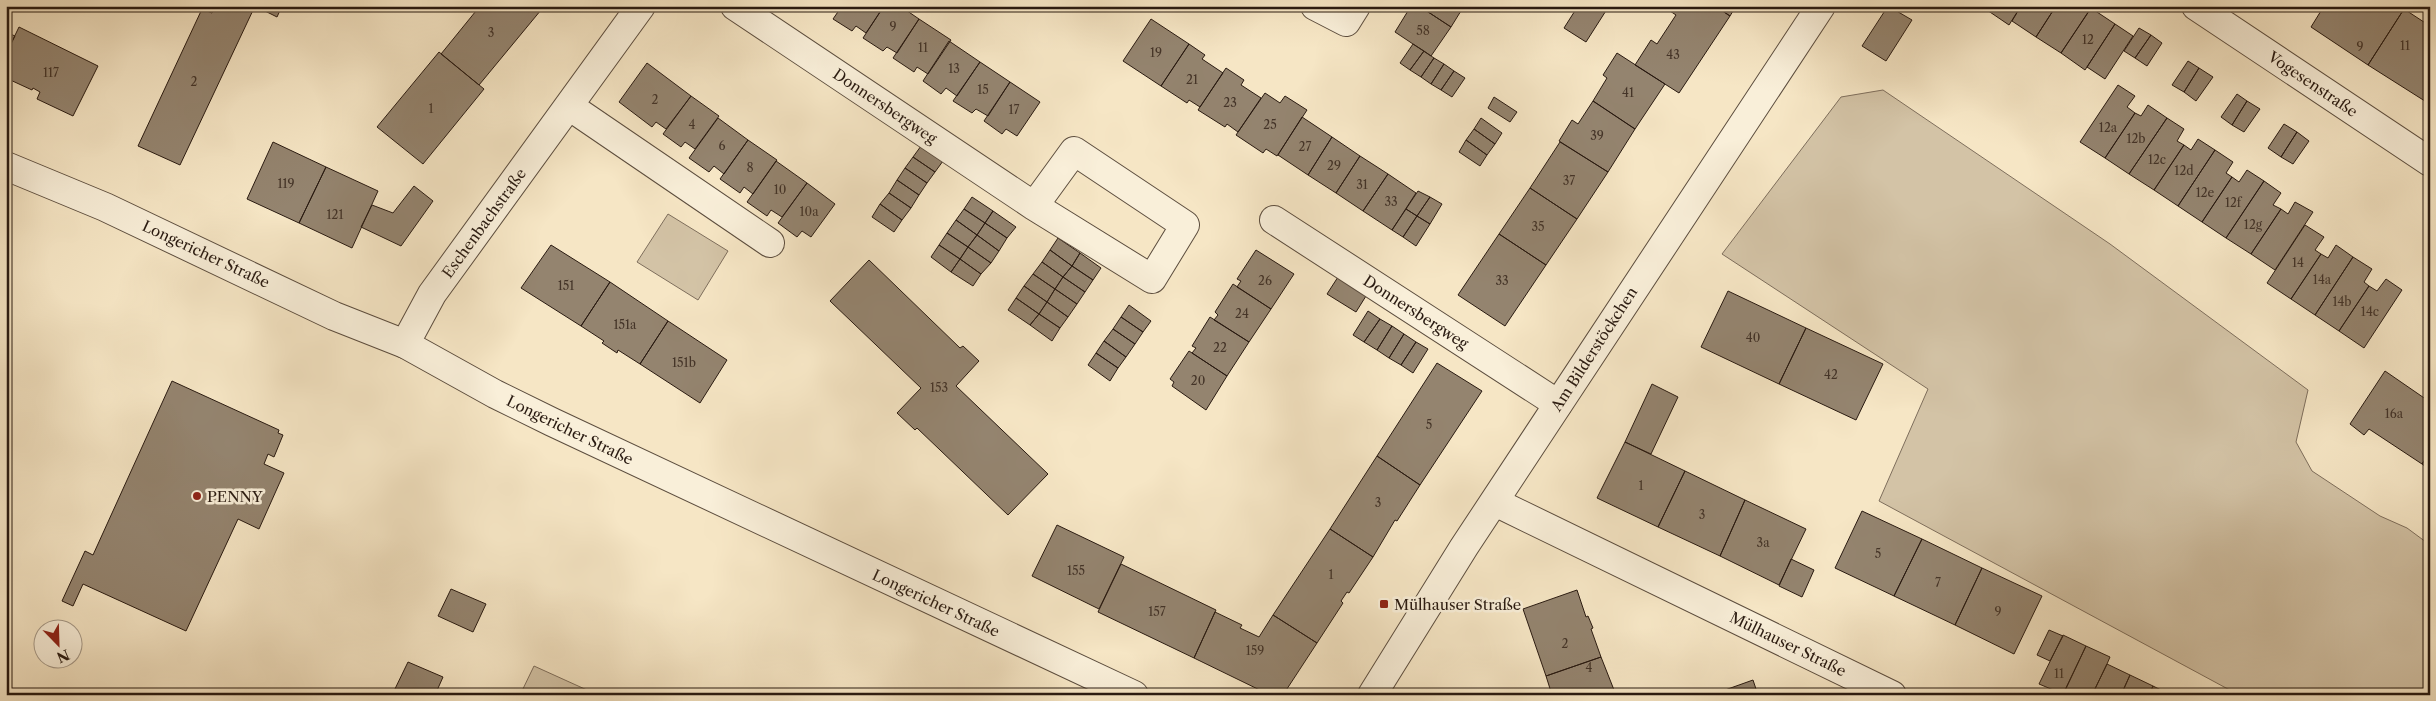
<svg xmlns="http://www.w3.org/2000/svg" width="2436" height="701" font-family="'Libre Caslon Text',serif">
<rect width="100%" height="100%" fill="#f6e6c5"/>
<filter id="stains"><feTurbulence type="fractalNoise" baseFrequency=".004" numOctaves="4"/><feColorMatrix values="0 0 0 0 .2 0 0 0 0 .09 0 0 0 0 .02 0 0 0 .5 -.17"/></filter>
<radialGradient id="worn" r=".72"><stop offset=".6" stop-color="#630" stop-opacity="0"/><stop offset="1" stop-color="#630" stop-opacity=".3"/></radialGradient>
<!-- green -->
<path fill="#d3c3a6" stroke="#7e6e5c" d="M1883,90L2110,244L2308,390L2296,442L2312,471L2380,516L2407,528L2430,545V695H2239L1879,501L1928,389L1722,254L1841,97Z
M668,214L728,251L698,300L637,262Z
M534,666L598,695H520Z"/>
<!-- building -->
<path fill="#94846f" stroke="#291a11" d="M215,6H282L277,17L255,6L180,165L138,146L202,9L212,13Z
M480,6H536L541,10L479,85L441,54Z
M842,6H884L866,33L856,26L852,31L833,19Z
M884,6H900L919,19L897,53L887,47L883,51L863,38Z
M1411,6H1419L1451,27L1431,56L1395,32Z
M1419,6H1464L1451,27Z
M1578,6H1609L1586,42L1564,28Z
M1674,6H1715L1730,16L1679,93L1635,65L1651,40L1657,44L1676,15L1670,11Z
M1715,6H1736L1730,16Z
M1888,6L1912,20L1886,61L1862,46Z
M1986,6H2021L2009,25L1984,8Z
M2021,6H2056L2036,37L2012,21Z
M2056,6L2091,8L2061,53L2036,37Z
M2324,6H2399L2404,9L2368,65L2311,27Z
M2091,8L2115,24L2085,70L2061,53Z
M2404,9L2430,26L2428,103L2368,65Z
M919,19L951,40L928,74L917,67L914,72L893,58Z
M1151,19L1189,44L1161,86L1123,61Z
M2115,24L2133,36L2105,79L2087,67Z
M19,27L98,66L73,116L37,99L40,92L33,88L32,90L6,78V54Z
M2139,28L2151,35L2135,58L2124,51Z
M6,32L15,36L6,54Z
M2151,35L2162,43L2147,66L2135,58Z
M949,41L980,62L957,96L946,88L941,94L923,81Z
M1189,44L1205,55L1202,59L1223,73L1200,107L1189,100L1187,103L1161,86Z
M1413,44L1424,51L1410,70L1400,63Z
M1424,51L1434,58L1421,77L1410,70Z
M439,52L484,89L423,164L377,127Z
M1617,53L1665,84L1635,129L1593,101L1607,78L1603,75Z
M1434,58L1444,64L1431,84L1421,77Z
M2188,61L2199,68L2184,92L2172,85Z
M980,62L1010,82L988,116L976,109L972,113L953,101Z
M647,63L691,96L666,129L656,122L652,127L619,102Z
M1444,64L1454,71L1441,90L1431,84Z
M1226,68L1244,80L1241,85L1261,98L1238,132L1227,124L1225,127L1198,110Z
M2199,68L2213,77L2196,101L2184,92Z
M1454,71L1465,78L1452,97L1441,90Z
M1010,82L1040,102L1017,136L1006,129L1002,134L984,121Z
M2118,85L2135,96L2127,107L2135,113L2105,158L2080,142Z
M1265,93L1280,103L1285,96L1307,110L1277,156L1266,149L1263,153L1236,135Z
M2237,94L2247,101L2232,125L2221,117Z
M691,96L719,116L695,149L685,142L681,147L663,134Z
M1494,97L1517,112L1510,122L1488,108Z
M1593,101L1635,129L1608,172L1559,141L1572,120L1578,124Z
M2247,101L2260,109L2244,132L2232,125Z
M2148,105L2167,118L2129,174L2105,158L2135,113L2141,116Z
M1302,117L1332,137L1308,175L1278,155Z
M718,118L748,140L724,174L714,166L709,172L689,158Z
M1481,118L1502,133L1495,144L1474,129Z
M2167,118L2184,129L2177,141L2184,145L2154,190L2129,174Z
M2284,124L2297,132L2281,157L2268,148Z
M1474,129L1495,144L1487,155L1466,140Z
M2297,132L2309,141L2293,164L2281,157Z
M1332,137L1360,156L1336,193L1308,175Z
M2198,139L2215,150L2178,206L2154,190L2184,145L2191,150Z
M748,140L777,160L753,194L744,187L740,193L720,179Z
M1466,140L1487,155L1480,166L1459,152Z
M273,142L326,167L299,223L247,199Z
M1560,142L1608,172L1577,219L1530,188Z
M921,146L943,161L935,172L913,157Z
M2215,150L2233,162L2226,173L2232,177L2202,222L2178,206Z
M1360,156L1388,174L1363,211L1336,193Z
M913,157L935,172L927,183L905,168Z
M776,161L807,183L782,217L771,210L767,216L747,202Z
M326,167L378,191L352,248L299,223Z
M905,168L927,183L919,195L897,180Z
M2247,170L2264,181L2226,238L2202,222L2232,177L2239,182Z
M1388,174L1416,193L1392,230L1363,211Z
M897,180L919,195L911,208L889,193Z
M2264,181L2281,193L2273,205L2281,209L2251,254L2226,238Z
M807,183L835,204L811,237L802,231L797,237L778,223Z
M414,186L433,201L401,246L361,227L372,205L393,213Z
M1530,188L1577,219L1546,265L1499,234Z
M1418,191L1430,197L1417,216L1406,209Z
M889,193L911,208L902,220L880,204Z
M972,197L993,211L985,223L964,209Z
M1430,197L1442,204L1430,224L1417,216Z
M2295,202L2313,212L2275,270L2251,254L2281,209L2288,214Z
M880,204L902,220L894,232L872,217Z
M964,209L985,223L977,235L956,220Z
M1406,209L1417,216L1403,237L1392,230Z
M993,211L1016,227L1007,238L985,223Z
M1417,216L1430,224L1416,246L1403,237Z
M956,220L977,235L968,247L947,233Z
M985,223L1007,238L999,251L977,235Z
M2305,225L2324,237L2315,250L2321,254L2291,299L2267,283Z
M947,233L968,247L960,259L939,245Z
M1499,234L1546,265L1505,326L1458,295Z
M977,235L999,251L991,263L968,247Z
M1058,238L1080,253L1072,266L1050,250Z
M551,245L610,282L581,326L521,288Z
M939,245L960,259L951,272L931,257Z
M2336,245L2353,257L2315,315L2291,299L2321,254L2328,258Z
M968,247L991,263L981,274L960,259Z
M1050,250L1072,266L1063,277L1042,262Z
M1256,250L1294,274L1271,309L1237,287L1241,281L1237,279Z
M1080,253L1101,268L1093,280L1072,266Z
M2353,257L2372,269L2364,282L2369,286L2339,331L2315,315Z
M960,259L981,274L973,286L951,272Z
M869,260L960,348L963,346L979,361L956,386L1048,474L1008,515L917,428L915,430L897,413L921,388L830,301Z
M1042,262L1063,277L1055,289L1033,274Z
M1072,266L1093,280L1085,292L1063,277Z
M1033,274L1055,289L1047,302L1024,286Z
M1063,277L1085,292L1077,304L1055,289Z
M1338,277L1366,296L1356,312L1327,294Z
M2386,279L2402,290L2364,348L2339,331L2369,286L2377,291Z
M610,282L668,321L640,364L618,350L617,353L602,343L604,341L581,326Z
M1233,284L1271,309L1249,342L1214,320L1218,315L1215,312Z
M1024,286L1047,302L1039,314L1016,298Z
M1055,289L1077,304L1068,317L1047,302Z
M1728,291L1806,328L1779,384L1701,347Z
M1016,298L1039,314L1030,325L1008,310Z
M1047,302L1068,317L1060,328L1039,314Z
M1129,305L1151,321L1143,332L1121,317Z
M1368,311L1380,319L1364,342L1353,335Z
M1039,314L1060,328L1052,341L1030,325Z
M1121,317L1143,332L1135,344L1113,329Z
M1210,317L1249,342L1227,376L1192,353L1196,348L1192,346Z
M1380,319L1392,326L1377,350L1364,342Z
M668,321L727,360L700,403L640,364Z
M1392,326L1404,334L1389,358L1377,350Z
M1806,328L1883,364L1856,420L1779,384Z
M1113,329L1135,344L1126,357L1104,341Z
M1404,334L1416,342L1401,365L1389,358Z
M1104,341L1126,357L1118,368L1096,353Z
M1416,342L1428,349L1413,373L1401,365Z
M1189,351L1227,376L1206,410L1172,386L1174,382L1170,379Z
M1096,353L1118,368L1110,381L1088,365Z
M1437,363L1482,391L1420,485L1377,456Z
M2385,371L2430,402V452L2422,464L2369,429L2364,435L2350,424Z
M172,381L279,430L278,433L283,435L274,457L268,454L264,464L284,473L259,529L238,519L186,631L83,584L73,606L62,601L85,551L93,555Z
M1652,384L1678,397L1651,454L1625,442Z
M1625,442L1685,471L1658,527L1597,498Z
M2430,452V470L2422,464Z
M1377,456L1420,485L1397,521L1395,520L1373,557L1330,529Z
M1685,471L1745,500L1720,556L1658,527Z
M1745,500L1806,529L1779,585L1720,556Z
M1862,511L1922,539L1894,596L1835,568Z
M1057,525L1124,557L1099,609L1032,576Z
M1330,529L1373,557L1349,593L1347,592L1341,601L1343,603L1317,643L1273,615Z
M1922,539L1982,568L1955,625L1894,596Z
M1791,559L1814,570L1802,597L1779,586Z
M1121,564L1216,610L1194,658L1098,612Z
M1982,568L2042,596L2014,654L1955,625Z
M451,589L486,604L473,632L438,616Z
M1577,590L1586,617L1588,616L1593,628L1591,629L1601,657L1546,676L1523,609Z
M1215,612L1242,625L1240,628L1259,637L1273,615L1317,643L1283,695H1270L1194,658Z
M2049,630L2063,636L2050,661L2037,655Z
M2063,635L2086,646L2063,694L2039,684Z
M2086,646L2110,657L2107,664L2092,695H2063Z
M1601,657L1616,695H1552L1546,676Z
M408,662L443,677L435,695H392Z
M2107,664L2130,675L2121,695H2092Z
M2130,675L2153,686L2149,695H2121Z
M1753,680L1758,695H1711Z
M2153,686L2171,695H2149Z"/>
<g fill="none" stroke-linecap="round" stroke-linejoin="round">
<!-- minor casing -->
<g stroke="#5c4d3e" stroke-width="30">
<path id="minor" d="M735,6L1034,206L1152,279L1185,225L1074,151L1034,206
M1315,6L1346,22L1356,6
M2196,6L2430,162
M569,106L770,243
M1274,220L1558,404
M405,344L432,294L641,6
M1495,502L1892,695"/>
</g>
<!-- tertiary casing -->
<g stroke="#5c4d3e" stroke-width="30">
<path id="tertiary" d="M6,166L105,207L334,316L405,344L495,394L552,422L1134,695
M1372,695L1464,547L1821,6"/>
</g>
<!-- minor -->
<use href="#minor" stroke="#f9efd9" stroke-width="28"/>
<!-- tertiary -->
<use href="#tertiary" stroke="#f9efd9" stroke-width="28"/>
</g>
<!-- markers -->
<g fill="#8f2418" stroke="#f9efd9" stroke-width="2">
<circle cx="197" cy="496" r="5"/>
<rect x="1379" y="599" width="10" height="10" rx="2.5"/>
</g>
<g text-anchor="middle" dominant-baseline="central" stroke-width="5" stroke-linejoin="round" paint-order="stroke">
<!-- number labels -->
<g font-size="12" fill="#443428">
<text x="893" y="26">9</text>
<text x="1423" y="30">58</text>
<text x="491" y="32">3</text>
<text x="2088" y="39">12</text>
<text x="2405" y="45">11</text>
<text x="2360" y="46">9</text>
<text x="923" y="47">11</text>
<text x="1156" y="52">19</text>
<text x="1673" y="54">43</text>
<text x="954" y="68">13</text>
<text x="51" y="72">117</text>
<text x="1192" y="79">21</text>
<text x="194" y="81">2</text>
<text x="983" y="89">15</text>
<text x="1628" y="92">41</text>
<text x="655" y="99">2</text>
<text x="1230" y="102">23</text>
<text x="431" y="108">1</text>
<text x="1014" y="109">17</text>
<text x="692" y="124">4</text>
<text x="1270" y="124">25</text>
<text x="2108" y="127">12a</text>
<text x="1597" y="135">39</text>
<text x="2136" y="138">12b</text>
<text x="722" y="145">6</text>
<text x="1305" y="146">27</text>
<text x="2157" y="159">12c</text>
<text x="1334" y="165">29</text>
<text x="750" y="167">8</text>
<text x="2184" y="170">12d</text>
<text x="1569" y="180">37</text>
<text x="286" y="183">119</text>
<text x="1362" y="184">31</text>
<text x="780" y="189">10</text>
<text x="2205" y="192">12e</text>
<text x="1391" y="201">33</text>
<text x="2233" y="202">12f</text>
<text x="809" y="211">10a</text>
<text x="335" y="214">121</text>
<text x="2253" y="224">12g</text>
<text x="1538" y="226">35</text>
<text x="2298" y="262">14</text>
<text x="2322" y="279">14a</text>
<text x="1265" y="280">26</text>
<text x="1502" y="280">33</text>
<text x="566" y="285">151</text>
<text x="2342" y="301">14b</text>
<text x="2370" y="311">14c</text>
<text x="1242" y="313">24</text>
<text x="625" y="324">151a</text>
<text x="1753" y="337">40</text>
<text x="1220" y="347">22</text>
<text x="684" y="362">151b</text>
<text x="1831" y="374">42</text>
<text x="1198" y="380">20</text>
<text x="939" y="387">153</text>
<text x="2394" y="413">16a</text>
<text x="1429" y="424">5</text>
<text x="1641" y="485">1</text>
<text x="1378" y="502">3</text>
<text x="1702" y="514">3</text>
<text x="1763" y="542">3a</text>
<text x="1878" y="553">5</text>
<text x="1076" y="570">155</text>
<text x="1331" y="574">1</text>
<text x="1938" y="582">7</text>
<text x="1157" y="611">157</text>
<text x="1998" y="611">9</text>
<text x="1565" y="643">2</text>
<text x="1255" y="650">159</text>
<text x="1589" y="667">4</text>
<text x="2059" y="673">11</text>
</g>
<!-- street labels -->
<g font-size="15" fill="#291a11" stroke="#f9efd9">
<text transform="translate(2313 84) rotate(34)">Vogesenstraße</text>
<text transform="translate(885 106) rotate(34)">Donnersbergweg</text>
<text transform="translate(484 223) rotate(-54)">Eschenbachstraße</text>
<text transform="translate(206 254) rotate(25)">Longericher Straße</text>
<text transform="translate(1416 312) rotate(33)">Donnersbergweg</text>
<text transform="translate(1594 349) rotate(-57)">Am Bilderstöckchen</text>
<text transform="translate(570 430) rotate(26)">Longericher Straße</text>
<text transform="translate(936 603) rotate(25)">Longericher Straße</text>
<text transform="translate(1788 644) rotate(26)">Mülhauser Straße</text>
</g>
<!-- poi labels -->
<g font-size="15" fill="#291a11" stroke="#f9efd9" text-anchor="start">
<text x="207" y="496">PENNY</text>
<text x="1394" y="604">Mülhauser Straße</text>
</g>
</g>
<!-- margin -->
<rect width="2436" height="701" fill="none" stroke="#f6e6c5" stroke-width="25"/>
<rect x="8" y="8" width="2421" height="686" fill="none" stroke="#291a11" stroke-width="2.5"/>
<rect x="12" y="12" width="2411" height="676" fill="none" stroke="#291a11"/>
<!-- north arrow -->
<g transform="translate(58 644) rotate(157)"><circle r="24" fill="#f9efd9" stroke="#a69a89"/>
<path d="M0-4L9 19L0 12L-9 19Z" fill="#8f2418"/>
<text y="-8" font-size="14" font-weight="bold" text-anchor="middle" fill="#291a11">N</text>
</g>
<rect width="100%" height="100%" filter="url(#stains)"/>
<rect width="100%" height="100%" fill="url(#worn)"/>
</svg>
